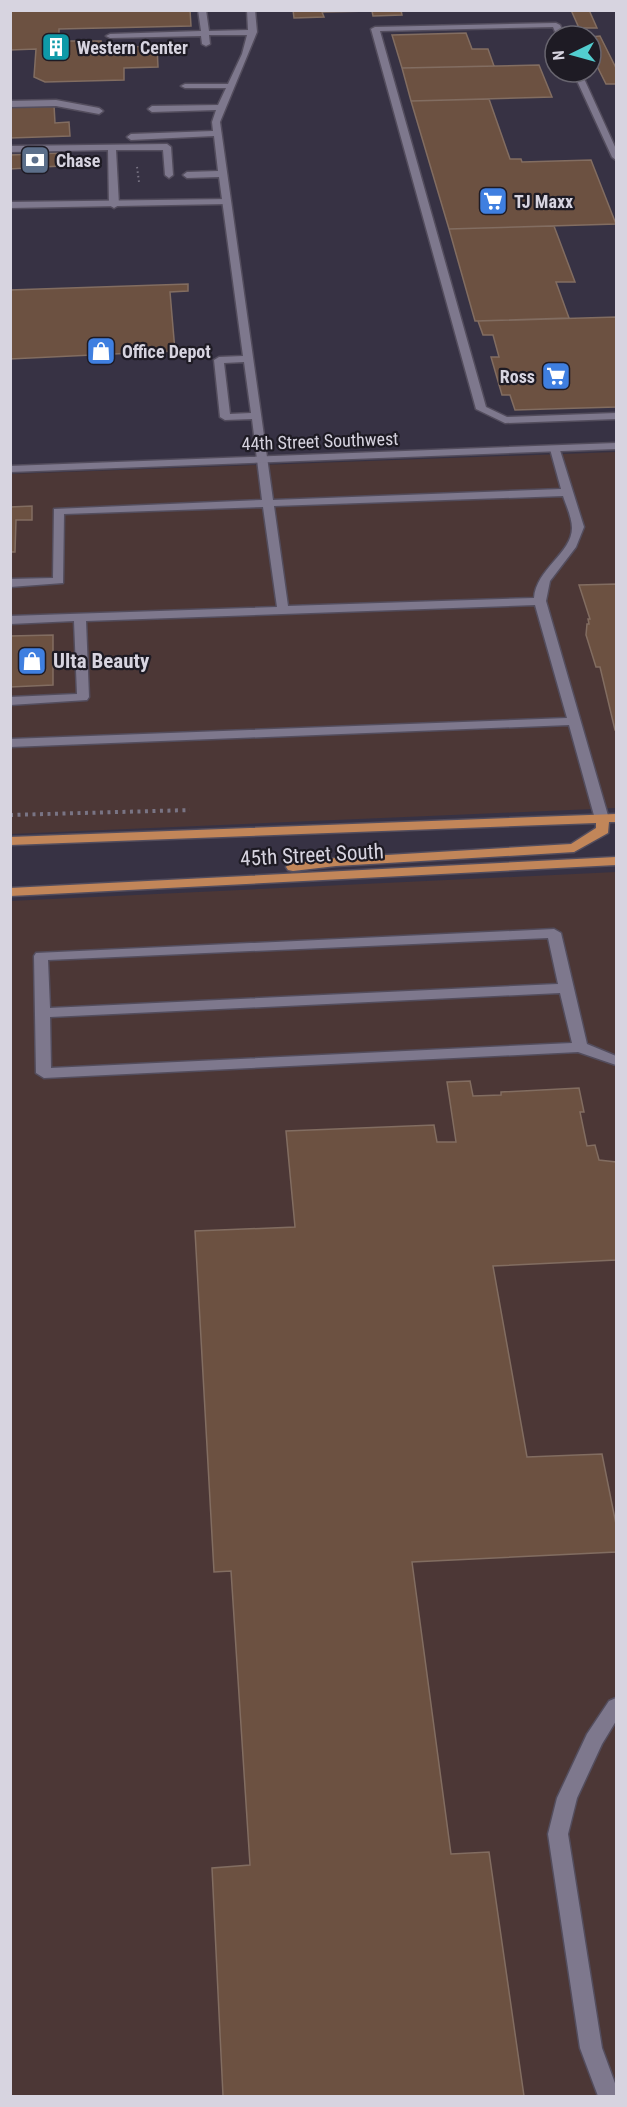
<svg xmlns="http://www.w3.org/2000/svg" width="627" height="2107" font-family="'Roboto Condensed',sans-serif">
<rect width="100%" height="100%" fill="#373244"/>
<!-- commercial -->
<path fill="#4c3736" d="M616,452V808L11,834L10,474Z
M616,872V2096H11L10,901Z"/>
<!-- building -->
<path fill="#6c5141" stroke="#826d61" stroke-width="1.5" d="M10,10H190L191,26L59,29V41H101V48L157,46L158,67L124,68V80L45,82L34,77L36,49L10,50Z
M293,10H401L402,15L373,16L372,11L322,12L324,17L294,18Z
M571,10H589L597,28H579Z
M466,33L472,49H488L494,66L402,68L392,35Z
M600,36L616,68V84H606L591,54V37Z
M539,65L552,97L411,101L402,68Z
M489,99L510,159H521L522,162L591,160L616,224L449,229L411,101Z
M54,105L55,123L69,122L70,136L10,138V106Z
M60,153V166L10,169V155Z
M554,226L575,282H556L569,318L475,321L449,229Z
M188,284V291L170,292L175,351L10,359V290Z
M616,317V407L515,410L510,395H502L491,357H499L493,335H483L478,321Z
M32,506V520H16L15,552H10V507Z
M616,584V730H615L600,667H596L586,635L587,624H589L588,619H590L579,585Z
M53,635V685L10,687V636Z
M470,1081L473,1096L501,1095V1092L579,1088L584,1112H580L587,1146L595,1145L599,1160L616,1162V1260L493,1266L527,1457L602,1454L616,1524V1552L412,1562L451,1854L489,1852L524,2096H223L212,1868L250,1865L231,1571L214,1572L195,1231L295,1227L286,1131L434,1125L437,1142H456L447,1082Z"/>
<g fill="none" stroke-linecap="round" stroke-linejoin="round">
<!-- lane casing -->
<g stroke="#534d5d" stroke-width="3">
<path id="lane" d="M198,10H206L209,31L248,30L247,10H255L257,32L220,122L273,500L561,489L550,449L559,447L584,527L576,547L550,581L546,601L609,819L607,822L602,823L595,819L569,725L10,747V739L567,718L535,605L86,621L89,697L87,700L10,705V697L77,694L74,621L10,624V616L277,607L263,507L64,514L63,583L10,587V579L53,578L54,509L262,500L252,419L225,420L220,417L214,360L219,357L243,356L219,177L187,178L183,175L187,172L218,171L214,136L131,140L127,137L131,134L213,131L212,122L216,110L152,112L148,109L152,106L218,105L226,88H185L181,86L185,84H228L242,54L247,35H209L210,44L206,46L202,44L201,36L110,38L106,36L110,34L201,31ZM244,362L251,413L230,414L224,363ZM563,496C566,505 572,518 572,528C572,553 536,569 534,598L288,606L274,506Z
M556,23L560,25L565,36H557L553,27L380,31L486,407L507,417L616,413V419L505,423L476,409L371,29L375,27Z
M573,72H581L616,149V160L612,157Z
M56,100L99,108L103,111L99,114L56,106L10,107V101Z
M167,144L171,147L173,175L169,178L165,175L163,150H116L119,205L114,208L109,205L108,150L10,152V146Z
M554,929L561,933L587,1044L616,1056V1065L578,1052L44,1078L36,1073L34,956L36,953ZM548,938L558,984L50,1008L48,960ZM560,993L572,1043L51,1068L50,1017Z
M616,1698V1721L602,1744L577,1798L568,1834L602,2048L616,2086V2096H598L580,2048L548,1834L557,1798L587,1734L609,1701Z"/>
</g>
<!-- street casing -->
<g stroke="#534d5d" stroke-width="3">
<path id="street" d="M229,199V203L226,204L10,208V202Z
M616,443V449L10,472V466Z"/>
</g>
<!-- primary casing -->
<g stroke="#534d5d" stroke-width="3">
<path id="primary" d="M616,814V822H609L608,833L574,852L336,866L293,871L288,870L286,867L288,864L336,858L571,844L596,828V823L10,845V837Z
M616,857V865L10,896V888Z"/>
</g>
<!-- path-far1 -->
<path stroke="#797484" stroke-width="2" stroke-dasharray="1.5 3" stroke-linecap="butt" d="M137,167L139,182"/>
<!-- path -->
<path stroke="#797484" stroke-width="4" stroke-dasharray="3 4.5" stroke-linecap="butt" d="M10,815L190,810"/>
<!-- lane -->
<use href="#lane" fill="#7e788d" fill-rule="evenodd"/>
<!-- street -->
<use href="#street" fill="#7e788d" fill-rule="evenodd"/>
<!-- primary -->
<use href="#primary" fill="#c28659" fill-rule="evenodd"/>
</g>
<!-- icons -->
<defs>
<g id="building-square" transform="scale(1.5)"><rect x="-9" y="-9" width="18" height="18" rx="4" fill="#0f9aa8" stroke="#1e1b24"/><path d="M-4-6H4V6H1V3H-1V6H-4ZM-2.5-4.3h1.7v1.8h-1.7ZM.8-4.3h1.7v1.8H.8ZM-2.5-1h1.7V.8h-1.7ZM.8-1h1.7V.8H.8Z" fill="#fff"/></g>
<g id="bank-square" transform="scale(1.5)"><rect x="-9" y="-9" width="18" height="18" rx="4" fill="#5c6f8a" stroke="#1e1b24"/><path d="M-6-4H6V4H-6ZM0-2.3a2.3 2.3 0 1 0 0 4.6a2.3 2.3 0 1 0 0-4.6Z" fill="#fff"/></g>
<g id="supermarket-square" transform="scale(1.5)"><rect x="-9" y="-9" width="18" height="18" rx="4" fill="#3f7fe0" stroke="#1e1b24"/><path d="M-6-5.5h2.5l.6 2H6L4.5 2H-2.5L-4.4-4H-6ZM-1.5 3.2a1.3 1.3 0 1 0 .1 0ZM3 3.2a1.3 1.3 0 1 0 .1 0Z" fill="#fff"/></g>
<g id="shop-square" transform="scale(1.5)"><rect x="-9" y="-9" width="18" height="18" rx="4" fill="#3f7fe0" stroke="#1e1b24"/><path d="M-5-2.5h2.3a2.7 3.5 0 0 1 5.4 0H5L5.5 6h-11ZM-1.5-2.5h3a1.5 2.3 0 0 0-3 0Z" fill="#fff"/></g>
</defs>
<g fill-rule="evenodd">
<use href="#building-square" x="56" y="47"/>
<use href="#bank-square" x="35" y="160"/>
<use href="#supermarket-square" x="493" y="201"/>
<use href="#shop-square" x="101" y="351"/>
<use href="#supermarket-square" x="556" y="376"/>
<use href="#shop-square" x="32" y="661"/>
</g>
<g text-anchor="middle" dominant-baseline="central" stroke-width="4.5" stroke-linejoin="round" paint-order="stroke">
<!-- far-poi labels -->
<g font-size="18" font-weight="bold" fill="#d7d4e0" stroke="#1e1b24" text-anchor="start">
<text x="77" y="47">Western Center</text>
<text x="56" y="160">Chase</text>
<text x="514" y="201">TJ Maxx</text>
<text x="122" y="351">Office Depot</text>
<text x="535" y="376" text-anchor="end">Ross</text>
</g>
<!-- far-street labels -->
<g font-size="18" fill="#d7d4e0" stroke="#1e1b24">
<text transform="translate(320 441) rotate(-2)">44th Street Southwest</text>
</g>
<!-- poi labels -->
<g font-size="21" font-weight="bold" fill="#d7d4e0" stroke="#1e1b24" text-anchor="start">
<text x="53" y="661">Ulta Beauty</text>
</g>
<!-- street labels -->
<g font-size="21" fill="#d7d4e0" stroke="#1e1b24">
<text transform="translate(312 855) rotate(-3)">45th Street South</text>
</g>
</g>
<!-- border -->
<rect width="627" height="2107" fill="none" stroke="#d7d4e0" stroke-width="24"/>
<!-- north arrow -->
<g transform="translate(573 54) rotate(265)"><circle r="28" fill="#1e1b24" stroke="#68656f" stroke-width="1.5"/>
<path d="M0-4.5L10 22L0 15L-10 22Z" fill="#52cdcf"/>
<text y="-9" font-size="16" font-weight="bold" text-anchor="middle" fill="#d7d4e0">N</text>
</g>
</svg>
